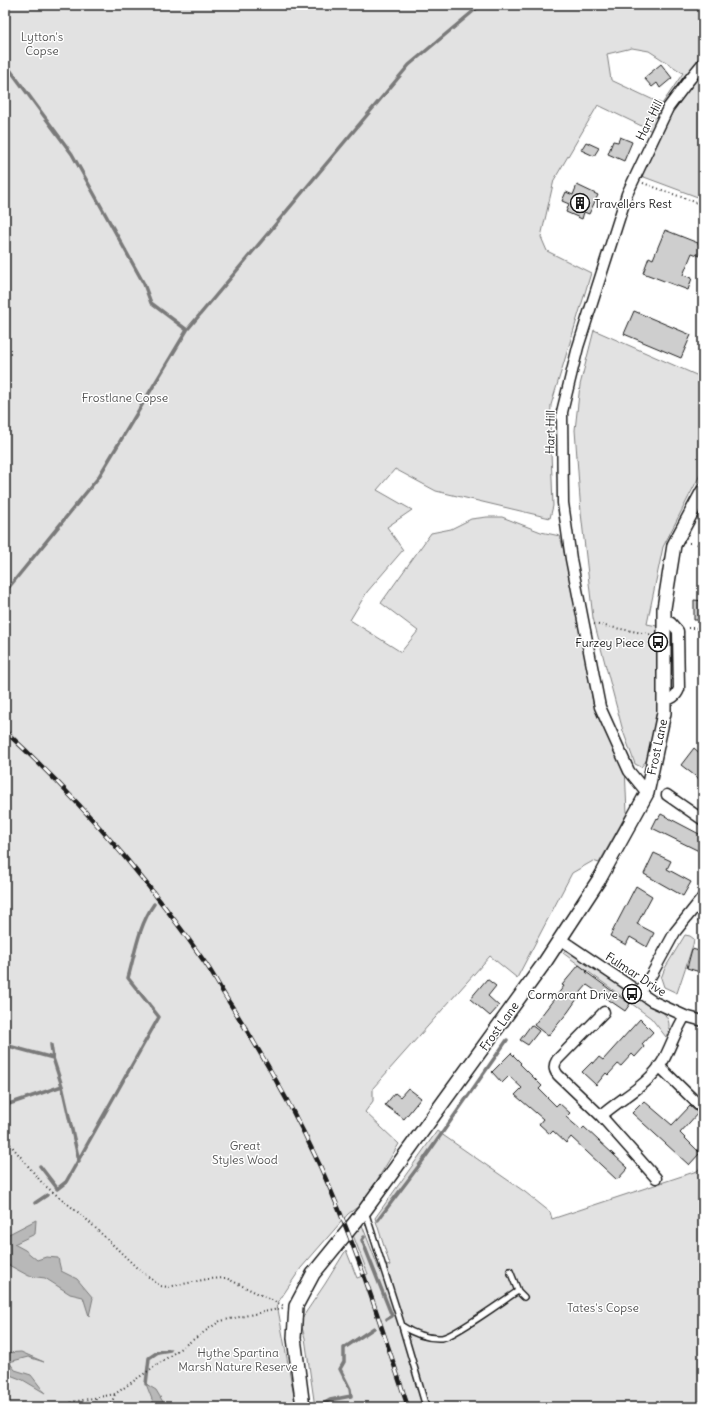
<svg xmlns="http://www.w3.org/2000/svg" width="708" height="1412" font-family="Delius,sans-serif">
<rect width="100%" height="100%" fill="#fff"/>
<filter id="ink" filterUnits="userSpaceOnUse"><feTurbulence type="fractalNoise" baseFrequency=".025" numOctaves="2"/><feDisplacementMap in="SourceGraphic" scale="8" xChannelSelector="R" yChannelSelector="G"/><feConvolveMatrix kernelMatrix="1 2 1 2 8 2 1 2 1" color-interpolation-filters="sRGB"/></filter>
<g filter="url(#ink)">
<!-- green -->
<path fill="#e2e2e2" stroke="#7f7f7f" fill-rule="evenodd" d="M5,5H703V199L636,174L654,132L598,105L554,180L541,237L547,251L591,273L551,405L550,425L553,506L550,518L436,491L395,469L377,490L412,510L387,527L403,550L367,592L350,620L401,652L418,631L381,603L431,533L451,529L471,519L487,517H502L541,532L560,536L572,583L593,703L625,767L627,813L599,863L593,861L572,873L517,978L490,956L373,1088V1101L365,1112L399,1144L363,1203L348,1214L301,1268L277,1304L296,1407H5ZM632,48L649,51L683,73L662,104L611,80L607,54Z
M594,330L703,378V469L663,547L647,624L657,626L659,697L651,747L646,761L641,767L635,764L623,731L593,618L581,513L575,430L580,385Z
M685,935L690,936L694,939L693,945L677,993L664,987L661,978L665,968Z
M567,948L662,1011C670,1020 671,1026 666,1037L651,1018L563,953Z
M437,1131L525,1192L550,1212L552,1219L697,1171L703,1165V1407H315L305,1338L300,1321L325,1284L346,1250L357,1278L368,1274L353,1235L362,1225L379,1269L390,1265L375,1218Z"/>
<!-- water -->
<path fill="#b8b8b8" stroke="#7a7a7a" d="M36,1220L35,1234L14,1244L25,1250L37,1260L46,1257L58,1258L61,1271L77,1279L93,1298L89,1316L83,1297L70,1294L45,1278L29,1276L5,1263V1236Z
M21,1352L44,1362L28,1357L9,1362L15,1370L31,1375L45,1393L23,1380L10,1375L5,1371V1353Z
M146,1384L156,1390L166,1407H155Z"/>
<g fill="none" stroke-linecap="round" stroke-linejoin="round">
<!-- stream -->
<path stroke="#7a7a7a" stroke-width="3.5" d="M5,63L72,154L144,284L151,303L187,330
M5,592L98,478L187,330L409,65L477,8L491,5
M5,1045L53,1058
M51,1045L53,1058L62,1086L79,1161
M6,1105L62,1086
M40,1166L57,1188
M57,1189L66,1182L159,1017L128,978C135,953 139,925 154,904
M35,1203L47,1195
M378,1220L424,1159L507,1040
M364,1237L362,1240L392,1316L387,1319
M146,1384L149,1358L158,1352L170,1350
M318,1407L330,1400L351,1396L350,1389L340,1369L344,1362V1348L374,1328"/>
</g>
<!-- building -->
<path fill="#cecece" stroke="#1c1c1c" d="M661,64L672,78L660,88L657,83L652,87L644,78Z
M620,137L632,142L624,161L608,154L613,141L618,142Z
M586,142L599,148L594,156L581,150Z
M577,185L598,195L589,214L584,212L582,219L566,212L569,204L562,201L566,192L573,195Z
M665,230L703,245V257L692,253L683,275L692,278L688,290L643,273L649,257L653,259Z
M634,311L691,335L681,358L624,334Z
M694,600L703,601V620H694Z
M694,748L703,756V782L681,765Z
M661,814L703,836V853L652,828L657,818L658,819Z
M654,853L671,861L667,869L691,882L683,896L644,874Z
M636,886L652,896L637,924L654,933L647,947L630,937L626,945L610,936Z
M692,949L703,952V973L687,968Z
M579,965L587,971L586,972L630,1004L625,1011L587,985L576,998L577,999L568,1012L548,1036L534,1025L564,986L562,985Z
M487,979L496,986L488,996L499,1006L490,1016L470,999Z
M640,1019L653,1032L642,1044L644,1047L635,1057L632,1054L621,1066L618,1064L608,1075L606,1073L596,1085L582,1072L592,1062L593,1064L599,1057L603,1060Z
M531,1025L539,1031L528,1045L520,1040Z
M511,1053L521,1063L520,1064L542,1086L539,1089L556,1106L559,1103L570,1113L566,1117L581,1130L584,1127L628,1168L617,1180L571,1137L566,1143L553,1131L550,1134L539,1124L543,1119L515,1095L522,1088L509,1076L502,1083L492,1072Z
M408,1088L421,1098L404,1119L385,1105L395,1093L400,1097Z
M644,1101L672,1125L690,1106L698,1113L680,1133L700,1153L689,1165L632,1113Z"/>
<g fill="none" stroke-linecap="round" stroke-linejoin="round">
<!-- service casing -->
<g stroke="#1c1c1c" stroke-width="8">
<path id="service" d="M365,1211L402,1326C414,1334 427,1339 442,1338C455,1336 504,1300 518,1291
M510,1271L518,1291L524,1297
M402,1326L426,1407"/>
</g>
<!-- minor casing -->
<g stroke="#1c1c1c" stroke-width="13">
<path id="minor" d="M664,619L671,623L678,631L679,689C676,697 671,699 664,701
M647,793L629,771L600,707L571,559L563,503L562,412L578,347L627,194L668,108L689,80L703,63
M667,795L703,820
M560,939L652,1001L685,1016L703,1021
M640,992L652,974L675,932L703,897
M604,1012L557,1060C553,1066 554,1070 558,1075L601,1116L656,1178
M659,1066L703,1109
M601,1116C621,1098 649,1085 663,1061C671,1046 676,1030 685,1016"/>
</g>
<!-- tertiary casing -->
<g stroke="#1c1c1c" stroke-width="16">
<path id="tertiary" d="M303,1407L294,1338L296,1306L313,1274L365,1210L545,962L600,878L647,793L664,713V608L674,545L703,491"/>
</g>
<!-- path -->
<path stroke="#1c1c1c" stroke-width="2" stroke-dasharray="1 3" stroke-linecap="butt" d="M643,183L703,205
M689,543H694L703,546
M594,624L653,635
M688,628H703
M698,921L703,925
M5,1138L43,1184L85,1218L136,1267L160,1286L168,1287L208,1279L226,1278L284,1306
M64,1407L72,1402L115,1394L220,1321L283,1308
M92,1407L97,1397
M110,1407L115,1394"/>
<!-- service -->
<use href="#service" stroke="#fff" stroke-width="5"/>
<!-- minor -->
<use href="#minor" stroke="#fff" stroke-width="10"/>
<!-- tertiary -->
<use href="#tertiary" stroke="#fff" stroke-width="13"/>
<!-- rail casing -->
<g stroke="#1c1c1c" stroke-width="4.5">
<path id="rail" d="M5,731C80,800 148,880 206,964C215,977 222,992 231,1005C264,1057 294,1110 320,1166C356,1244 381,1326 408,1407"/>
</g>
<!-- rail -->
<use href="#rail" stroke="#fff" stroke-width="3" stroke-dasharray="9" stroke-linecap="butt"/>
</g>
</g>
<!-- icons -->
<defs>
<g id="building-ring" transform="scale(1)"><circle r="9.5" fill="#fff" stroke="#1c1c1c" stroke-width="1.5"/><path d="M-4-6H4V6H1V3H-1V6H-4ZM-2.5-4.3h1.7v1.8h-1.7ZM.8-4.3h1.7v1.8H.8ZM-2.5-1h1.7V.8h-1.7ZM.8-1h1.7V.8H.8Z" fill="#1c1c1c"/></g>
<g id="bus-ring" transform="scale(1)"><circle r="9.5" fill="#fff" stroke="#1c1c1c" stroke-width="1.5"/><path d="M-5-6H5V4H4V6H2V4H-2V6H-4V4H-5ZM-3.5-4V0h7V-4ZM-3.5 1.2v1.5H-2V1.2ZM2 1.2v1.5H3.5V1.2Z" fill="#1c1c1c"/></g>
</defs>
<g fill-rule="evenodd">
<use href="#building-ring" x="580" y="203"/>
<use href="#bus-ring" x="658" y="642"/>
<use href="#bus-ring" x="632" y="994"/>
</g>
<g text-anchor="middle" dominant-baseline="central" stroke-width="3" stroke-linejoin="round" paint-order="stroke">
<!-- park labels -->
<g font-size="12" fill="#575757" stroke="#fff">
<text x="42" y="36">Lytton's<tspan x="42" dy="14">Copse</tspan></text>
<text x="125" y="397">Frostlane Copse</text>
<text x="245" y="1145">Great<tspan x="245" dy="14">Styles Wood</tspan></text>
<text x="603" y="1307">Tates's Copse</text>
<text x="238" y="1352">Hythe Spartina<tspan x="238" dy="14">Marsh Nature Reserve</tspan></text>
</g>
<!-- street labels -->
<g font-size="12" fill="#1c1c1c" stroke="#fff">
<text transform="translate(649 120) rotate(-63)">Hart Hill</text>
<text transform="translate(550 432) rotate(-89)">Hart Hill</text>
<text transform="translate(657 747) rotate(-78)">Frost Lane</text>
<text transform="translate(636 974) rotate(33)">Fulmar Drive</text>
<text transform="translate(499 1026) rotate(-54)">Frost Lane</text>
</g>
<!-- poi labels -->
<g font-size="12" fill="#1c1c1c" stroke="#fff" text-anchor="end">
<text x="594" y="203" text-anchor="start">Travellers Rest</text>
<text x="644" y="642">Furzey Piece</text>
<text x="618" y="994">Cormorant Drive</text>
</g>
</g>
<!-- margin -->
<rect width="708" height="1412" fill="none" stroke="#fff" stroke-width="20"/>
<rect x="10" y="10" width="688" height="1392" fill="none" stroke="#1c1c1c" stroke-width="1.5" filter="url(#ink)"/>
</svg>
